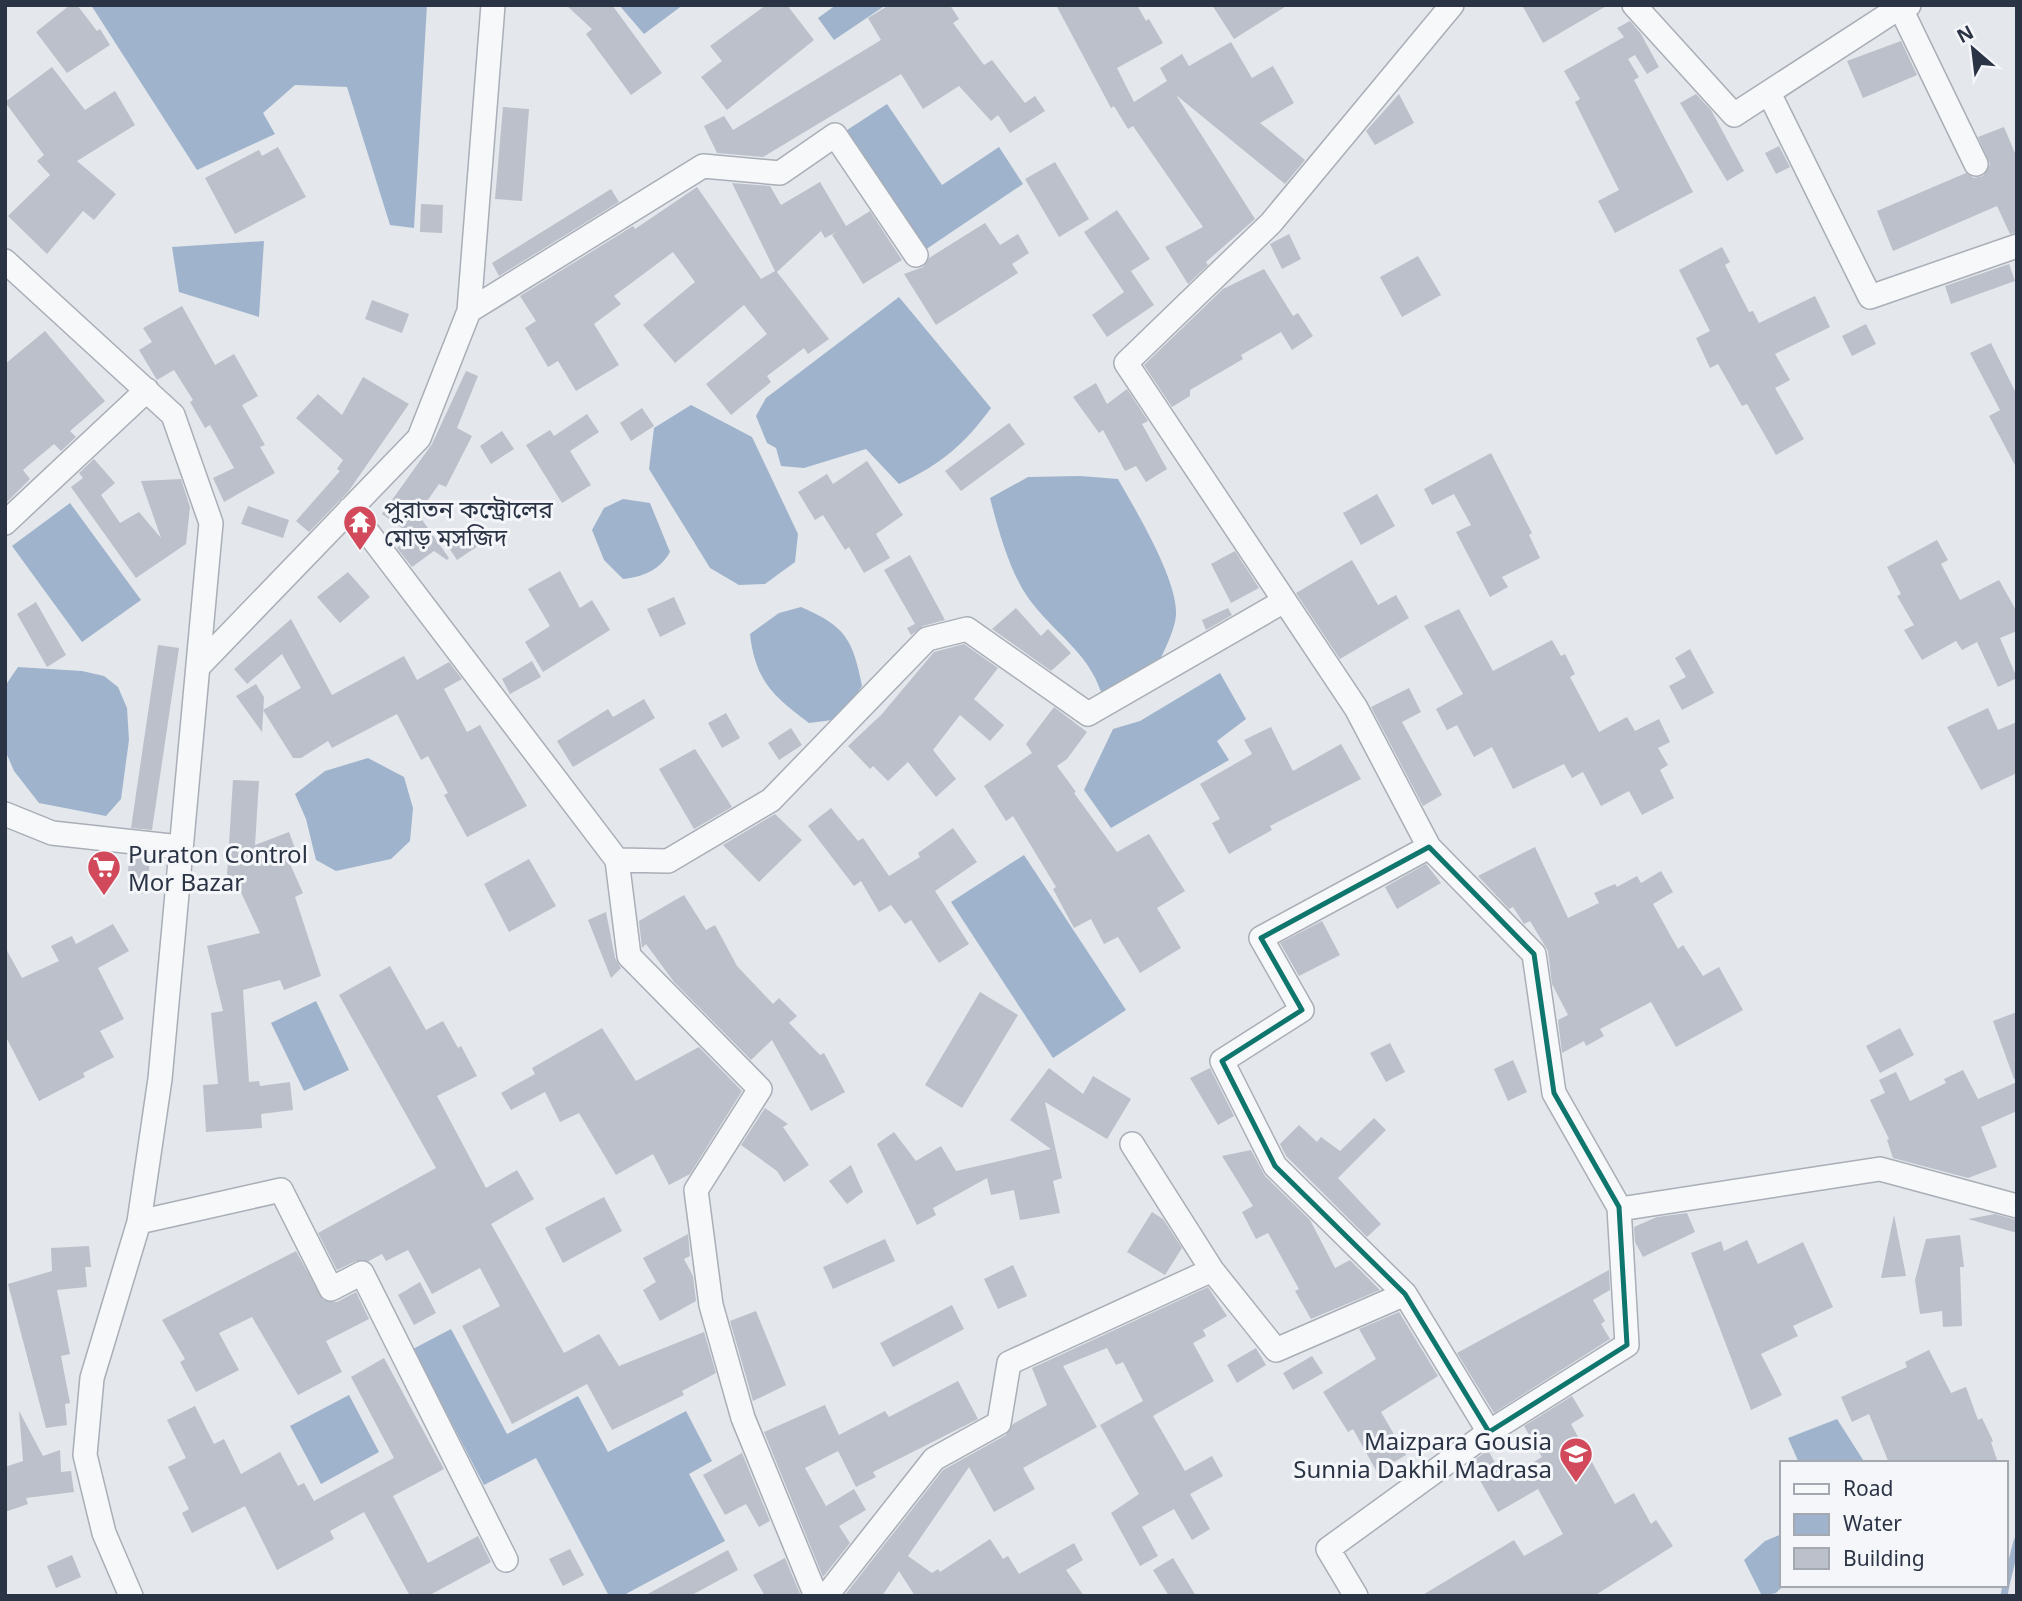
<svg xmlns="http://www.w3.org/2000/svg" width="2022" height="1601" font-family="'Noto Sans','Noto Sans Bengali',sans-serif">
<rect width="100%" height="100%" fill="#e4e7ec"/>
<!-- water -->
<path fill="#9fb4cc" d="M91,5H427L414,228L390,225L347,87L295,85L263,113L275,134L197,170Z
M619,5H683L644,34Z
M836,5H886L834,40L818,18Z
M887,104L942,185L999,147L1023,184L925,250L844,132Z
M264,241L259,317L179,292L172,247Z
M899,297L991,408C964,445 941,464 899,484L866,449L804,468L781,466L776,448L767,443L756,416L766,398Z
M691,405L752,437L798,534L795,562L765,584L739,585L710,568L649,469L654,428Z
M1080,476L1118,479C1136,511 1178,580 1176,615C1175,631 1163,652 1157,667L1101,692C1088,652 1053,632 1029,599C1010,573 998,529 990,498L1028,477Z
M623,499L650,503L670,552C660,570 643,577 623,579L604,560L592,530L604,508Z
M70,503L141,600L82,642L12,546Z
M801,607C845,626 853,639 862,686L840,719L809,723C773,696 755,680 750,634L779,613Z
M18,667L82,671L104,676L118,687L127,708L129,740L121,799L106,816L39,803L14,771L5,750V686Z
M1220,673L1246,719L1217,741L1229,760L1111,828L1084,790L1113,729L1140,721Z
M368,758L404,777L413,808L410,841L391,859L336,871L316,860L306,819L295,794L325,771Z
M1024,855L1126,1010L1053,1058L951,902Z
M316,1001L349,1070L304,1091L271,1023Z
M451,1329L507,1434L578,1396L608,1452L686,1411L712,1461L689,1474L725,1541L622,1596H609L536,1458L484,1485L413,1349Z
M349,1395L379,1452L321,1484L290,1426Z
M1837,1419L1865,1463H1799L1788,1438Z
M1782,1534L1784,1585L1776,1593L1762,1596L1744,1560L1765,1541Z"/>
<g fill="none" stroke-linecap="round" stroke-linejoin="round">
<!-- stream -->
<path stroke="#9fb4cc" stroke-width="7" d="M2006,1585L2017,1541
M2004,1596L2006,1585"/>
</g>
<!-- building -->
<path fill="#bbc0ca" d="M70,5H77L97,31L100,29L110,45L67,73L36,32Z
M566,5H612L662,73L631,95L586,34L592,29Z
M766,5H787L814,40L727,110L701,77L722,61L710,46Z
M889,5H950L959,19L953,23L984,65L992,60L1025,103L1035,96L1045,111L1010,133L998,115L991,121L959,86L923,109L901,74L763,157L717,153L704,126L724,116L733,130L881,40L868,18Z
M1056,5H1137L1146,21L1149,19L1163,43L1117,68L1134,102L1167,81L1160,68L1182,54L1189,66L1231,42L1252,78L1273,66L1294,103L1260,123L1305,160L1285,184L1176,95L1255,219L1206,262L1208,265L1188,284L1165,247L1203,227L1133,126L1128,129L1114,106L1111,108Z
M1212,5H1288L1234,39Z
M1522,5H1608L1543,43Z
M1630,21L1641,34L1659,67L1647,74L1635,55L1628,59L1639,77L1634,80L1693,192L1615,233L1598,201L1619,190L1575,102L1580,99L1564,71L1624,37L1617,28Z
M1901,41L1917,75L1863,98L1847,61Z
M52,67L85,110L115,91L135,125L77,161L116,194L94,220L83,211L47,254L8,216L50,175L37,161L44,155L5,102Z
M1399,94L1414,123L1375,145L1366,131Z
M1696,94L1711,110L1744,171L1727,181L1680,103Z
M503,107L529,109L522,201L495,199Z
M2004,127L2017,158V232L2010,234L1997,206L1893,251L1877,211L1966,173L1974,178L1983,176L1990,164L1978,137Z
M1779,146L1790,167L1776,174L1765,153Z
M278,147L306,197L235,234L205,178L259,150L262,156Z
M1055,162L1089,219L1059,237L1025,179Z
M820,182L846,226L870,211L902,260L863,284L832,235L838,231L825,238L821,231L777,272L829,339L808,354L804,348L767,376L771,382L731,415L706,384L767,334L744,305L675,363L643,325L695,282L673,252L614,296L621,304L594,324L619,365L576,391L558,361L548,367L525,328L536,321L520,296L633,226L635,229L697,187L761,279L775,271L732,183L770,186L781,205Z
M611,189L619,202L499,276L492,263Z
M421,204L443,205L442,233L420,232Z
M1117,210L1150,259L1131,271L1154,305L1107,337L1092,315L1124,292L1084,232Z
M985,223L1000,245L1018,234L1029,253L1012,264L1018,273L936,325L904,274L923,267L929,258Z
M1289,234L1301,259L1282,269L1270,244Z
M1722,247L1730,262L1725,265L1749,312L1753,311L1759,323L1815,296L1830,327L1775,354L1790,380L1775,388L1804,439L1776,455L1747,404L1742,406L1718,364L1710,368L1696,338L1710,331L1679,270Z
M1418,256L1441,295L1402,317L1380,277Z
M2009,264L2015,281L1951,304L1945,286Z
M1264,269L1293,316L1298,313L1313,336L1292,350L1281,332L1241,355L1243,359L1190,390V396L1172,407L1144,365L1223,289Z
M372,300L409,314L402,333L365,319Z
M182,306L215,365L234,354L258,396L242,405L265,445L260,447L275,473L224,502L213,478L234,468L210,425L205,428L190,402L193,400L174,370L157,380L139,350L152,342L143,328Z
M1866,324L1876,344L1852,356L1842,336Z
M45,331L105,401L70,431L76,437L61,451L54,444L23,470L30,479L5,504V364Z
M1991,343L2017,395V469L1989,416L2000,410L1970,353Z
M466,371L478,376L457,428L472,436L446,487L439,484L418,514L449,558L447,560L434,551L412,567L397,548L413,536L382,514L432,444Z
M363,377L409,404L348,492L309,532L296,521L340,471L337,469L343,460L296,418L318,394L342,415Z
M1096,383L1107,404L1127,389L1148,421L1142,424L1167,469L1146,482L1136,466L1125,471L1103,430L1099,433L1073,397Z
M642,408L654,426L631,441L620,423Z
M587,414L599,432L570,451L591,485L562,503L526,445L550,430L554,436Z
M1009,423L1025,444L961,491L945,471Z
M502,431L514,449L491,464L480,446Z
M1491,453L1532,533L1529,535L1540,558L1502,577L1508,587L1490,597L1456,532L1471,525L1454,494L1432,505L1424,489Z
M94,459L115,483L101,495L120,523L139,512L161,538L141,481L181,479L190,507L186,544L136,578L71,487L83,478L79,473Z
M867,461L903,515L876,534L890,558L864,573L849,547L845,550L823,515L815,520L798,492L827,474L833,484Z
M1377,494L1395,526L1361,545L1343,513Z
M248,506L289,520L283,538L241,524Z
M473,525L484,542L457,560L446,543Z
M1937,540L1948,560L1941,564L1960,600L1999,580L2017,612V631L2000,638L2017,678L1998,687L1977,642L1962,650L1956,641L1922,660L1904,630L1914,625L1897,596L1901,594L1887,567Z
M1235,551L1259,588L1231,603L1211,564Z
M910,555L945,620L923,626L911,635L907,628L915,624L884,570Z
M1352,560L1378,605L1396,595L1409,618L1340,659L1296,593Z
M560,571L580,608L592,600L610,630L543,672L525,642L550,626L528,589Z
M348,572L370,597L340,623L317,597Z
M674,597L686,624L660,637L647,609Z
M36,602L66,655L47,667L17,614Z
M1016,608L1041,636L1048,629L1071,653L1051,671L992,629Z
M1228,608L1232,615L1206,630L1202,620Z
M1459,609L1493,671L1552,640L1561,656L1565,654L1575,674L1570,677L1599,732L1627,717L1635,731L1659,719L1670,742L1658,748L1668,765L1660,770L1674,798L1642,815L1629,791L1601,806L1583,772L1572,778L1564,764L1513,789L1492,747L1474,757L1457,725L1447,730L1436,709L1463,694L1424,626Z
M291,619L332,695L404,656L417,680L449,662L462,679L444,689L467,732L480,725L527,806L467,837L444,795L448,793L428,756L421,760L397,714L332,748L328,741L301,758H293L263,710L301,688L282,654L247,684L234,669Z
M964,644L998,668L974,699L1004,725L990,741L960,715L933,750L956,779L936,797L908,762L888,781L873,766L870,769L848,746L882,714L934,652Z
M158,645L179,648L152,830L131,828Z
M1690,649L1714,693L1682,710L1669,686L1686,677L1675,658Z
M532,661L541,677L510,694L502,679Z
M256,684L264,697L262,732L236,696Z
M1409,688L1421,712L1402,722L1442,795L1423,806L1371,707Z
M644,699L655,718L573,767L557,741L608,709L613,717Z
M1054,707L1087,732L1067,759L1057,766L1076,792L1074,793L1117,852L1149,834L1185,891L1157,908L1181,948L1140,973L1118,937L1104,944L1091,919L1074,928L1053,889L1056,887L1013,816L1006,821L984,786L1032,753L1026,744Z
M1988,708L1998,730L2017,722V773L1981,790L1947,727Z
M726,713L740,738L722,748L708,723Z
M1271,727L1293,771L1341,744L1361,779L1270,826L1272,830L1229,854L1212,823L1220,819L1200,784L1252,754L1244,740Z
M791,728L802,745L779,760L768,743Z
M695,749L732,807L694,829L659,769Z
M233,780L259,781L255,845L289,832L296,851L286,855L303,893L295,897L321,976L284,990L280,980L243,990L249,1082L259,1081L260,1086L290,1082L293,1110L261,1114L262,1128L206,1132L203,1085L218,1084L211,1013L223,1011L207,946L260,933L239,888L233,891L227,876Z
M831,808L858,841L863,838L889,876L920,857L918,853L953,828L977,862L935,891L969,944L939,963L911,920L905,924L891,905L879,912L861,881L854,886L808,826Z
M775,814L802,840L759,882L723,845Z
M1535,847L1568,918L1599,903L1594,893L1615,884L1617,887L1637,876L1641,883L1661,871L1673,892L1653,904L1678,949L1683,945L1703,976L1719,967L1743,1010L1676,1047L1651,1002L1600,1029L1604,1036L1586,1046L1584,1041L1562,1053L1558,1020L1568,1015L1552,984L1548,951L1530,921L1524,924L1513,907L1509,909L1478,876Z
M129,856L150,858L147,894L127,892Z
M529,859L556,906L509,932L484,884Z
M1426,864L1441,883L1397,909L1385,887Z
M684,895L706,930L715,925L737,966L773,1004L779,998L797,1016L789,1023L820,1055L824,1053L845,1092L811,1111L772,1040L751,1060L674,982L646,944L642,948L639,921Z
M606,912L615,958L621,968L611,978L588,920Z
M1322,921L1340,955L1299,976L1280,943Z
M113,924L129,951L98,968L124,1019L100,1031L114,1057L83,1073L85,1077L39,1101L5,1035V947L22,978L59,961L51,946L72,936L76,944Z
M390,966L426,1030L443,1021L458,1048L461,1046L477,1076L437,1096L486,1188L517,1170L534,1199L491,1224L564,1353L599,1334L619,1366L704,1332L716,1373L682,1391L684,1395L612,1430L587,1384L512,1424L462,1326L500,1306L480,1268L432,1294L408,1250L386,1261L382,1254L369,1261H356L337,1270L318,1233L436,1168L339,995Z
M980,992L1018,1015L962,1108L925,1085Z
M2017,1012V1079H2014L1993,1021Z
M602,1028L636,1081L699,1047L742,1091L690,1174L669,1185L653,1154L616,1175L579,1113L560,1122L545,1092L511,1110L501,1093L535,1074L532,1068Z
M1900,1028L1914,1055L1880,1073L1866,1046Z
M1390,1043L1405,1072L1386,1082L1370,1053Z
M1513,1060L1527,1092L1508,1101L1494,1069Z
M1049,1068L1083,1094L1093,1076L1131,1099L1107,1139L1045,1102L1062,1178L1053,1181L1060,1213L1020,1220L1014,1190L991,1195L987,1178L933,1208L936,1215L917,1225L877,1144L894,1132L916,1161L941,1146L956,1171L1051,1149L1010,1120Z
M1210,1068L1234,1116L1218,1125L1190,1078Z
M1963,1070L1978,1099L2017,1082V1111L1981,1127L1997,1167L1968,1178L1893,1158L1887,1140L1889,1139L1870,1100L1885,1093L1879,1080L1896,1072L1910,1101L1946,1083L1944,1079Z
M765,1108L788,1124L783,1127L809,1165L784,1182L777,1171L741,1145Z
M1374,1118L1386,1130L1338,1178L1381,1224L1367,1237L1286,1156L1280,1144L1299,1125L1317,1142L1321,1137L1340,1151Z
M1251,1150L1265,1176L1310,1220L1335,1268L1350,1260L1380,1290L1311,1319L1295,1291L1299,1289L1268,1233L1256,1239L1242,1212L1253,1206L1222,1156Z
M851,1165L863,1192L847,1204L829,1181Z
M604,1197L622,1231L563,1263L545,1228Z
M1152,1212L1163,1219L1182,1248L1165,1275L1127,1252Z
M1687,1213L1695,1232L1643,1257L1635,1242L1634,1227L1657,1217Z
M1995,1214L2017,1220V1233L1968,1219Z
M1894,1215L1906,1276L1881,1278Z
M688,1234L690,1256L684,1259L693,1276L696,1301L660,1321L643,1290L656,1282L643,1258Z
M1960,1235L1964,1267H1960L1962,1326L1943,1327L1942,1311L1920,1314L1915,1280L1926,1239Z
M885,1239L895,1261L833,1289L823,1267Z
M1747,1240L1758,1264L1803,1242L1833,1307L1793,1326L1798,1336L1761,1354L1782,1395L1751,1410L1691,1253L1721,1241L1724,1251Z
M89,1246L91,1267H85L87,1287L57,1290L70,1354L61,1356L70,1403L65,1404L67,1425L46,1428L8,1284L52,1271L51,1248Z
M296,1251L323,1300L337,1302L356,1292L369,1319L326,1341L342,1372L298,1395L252,1317L219,1333L239,1370L196,1392L180,1362L185,1359L162,1320Z
M1013,1265L1027,1296L998,1309L984,1279Z
M1609,1270L1610,1290L1593,1300L1605,1321L1601,1324L1610,1339L1494,1413L1457,1353Z
M420,1282L436,1313L414,1325L398,1295Z
M1208,1287L1227,1316L1203,1330L1206,1336L1193,1343L1214,1381L1153,1416L1185,1471L1212,1456L1223,1476L1190,1494L1210,1529L1192,1540L1174,1509L1142,1527L1158,1556L1140,1566L1111,1513L1139,1494L1100,1425L1143,1401L1123,1362L1116,1365L1107,1348L1063,1366L1097,1427L1023,1468L1035,1489L994,1512L969,1467L908,1556L932,1573L938,1569L940,1572L990,1539L1003,1559L1008,1556L1019,1574L1074,1543L1083,1560L1066,1570L1084,1596H915L899,1571L882,1596H844L943,1470L1006,1435L1013,1424L1047,1405L1032,1368Z
M952,1305L964,1329L893,1367L880,1343Z
M756,1311L786,1385L753,1401L730,1321Z
M1399,1312L1438,1376L1381,1412L1406,1455L1377,1472L1353,1429L1348,1432L1323,1392L1376,1359L1359,1329Z
M1256,1348L1266,1365L1237,1383L1227,1365Z
M1929,1350L1951,1393L1966,1387L1978,1420L1982,1418L1993,1441L1991,1442L1998,1463H1889L1869,1414L1852,1422L1841,1397L1907,1367L1905,1362Z
M1312,1356L1323,1373L1293,1390L1283,1373Z
M384,1358L444,1469L393,1496L428,1563L478,1536L491,1562L428,1596H410L364,1512L330,1531L334,1539L277,1570L245,1506L192,1533L182,1513L189,1509L168,1467L186,1458L167,1420L195,1406L214,1444L224,1439L241,1474L280,1452L298,1486L304,1483L314,1501L394,1458L351,1377Z
M958,1381L978,1419L873,1472L876,1477L856,1487L838,1451L805,1468L826,1506L854,1489L866,1510L839,1526L850,1543L823,1577L764,1432L825,1405L839,1435L885,1411L889,1417Z
M1572,1396L1584,1416L1571,1424L1615,1504L1634,1493L1651,1524L1656,1520L1673,1546L1594,1596H1421L1514,1540L1524,1556L1563,1534L1538,1489L1498,1512L1470,1463L1488,1450L1504,1479L1542,1457L1524,1426Z
M19,1411L43,1456L60,1450L61,1472L71,1471L74,1492L26,1498L28,1504L5,1512V1467L23,1461Z
M742,1453L770,1521L759,1527L746,1504L725,1515L703,1475Z
M570,1549L584,1575L563,1586L549,1559Z
M728,1550L738,1570L690,1596H644Z
M72,1555L81,1577L56,1588L47,1566Z
M785,1558L801,1596H765L753,1575Z
M1173,1558L1196,1596H1169L1153,1570Z"/>
<g fill="none" stroke-linecap="round" stroke-linejoin="round">
<!-- minor casing -->
<g stroke="#a9aeb7" stroke-width="26">
<path id="minor" d="M1452,5L1271,223L1126,363L1356,708L1429,847L1534,954L1554,1093L1620,1209L1880,1169L2017,1206
M1634,5L1734,115L1900,7L1909,5
M1900,7L1976,164
M1769,93L1870,297L2017,246
M5,261L173,415L211,523L160,1079L139,1222L92,1378L85,1455L104,1533L131,1596
M469,311L703,166L780,173L835,135L916,255
M350,509L617,860L629,956L760,1089L696,1190L711,1305L743,1418L816,1596
M5,523L147,390
M199,666L419,438L469,311L493,5
M5,814L52,833L180,847
M617,860L668,861L771,800L927,639L967,629L1088,714L1284,601
M1132,1144L1212,1270
M139,1222L281,1190L331,1289L362,1273L506,1560
M1405,1294L1275,1166L1222,1061L1302,1010L1261,938L1429,847
M1489,1432L1627,1345L1619,1207
M826,1596L934,1459L999,1423L1009,1363L1212,1270L1276,1350L1405,1294L1489,1432L1328,1549L1356,1596"/>
</g>
<!-- minor -->
<use href="#minor" stroke="#f7f8fa" stroke-width="23"/>
</g>
<!-- marked area -->
<path fill="none" stroke="#0f766e" stroke-width="5" stroke-linejoin="round" d="M1429,847L1534,954L1554,1093L1619,1207L1627,1345L1489,1432L1405,1294L1275,1166L1222,1061L1302,1010L1261,938Z"/>
<!-- icons -->
<defs>
<g id="temple-pin" transform="scale(1.75)"><path d="M0 17L-7.5 6A9.5 9.5 0 1 1 7.5 6Z" fill="#d1495b" stroke="#f4f6f9"/><path d="M0-6L5-2H3V0L6.5 2.5H4V6H1.5V3h-3V6H-4V2.5H-6.5L-3 0V-2H-5Z" fill="#fff"/></g>
<g id="supermarket-pin" transform="scale(1.75)"><path d="M0 17L-7.5 6A9.5 9.5 0 1 1 7.5 6Z" fill="#d1495b" stroke="#f4f6f9"/><path d="M-6-5.5h2.5l.6 2H6L4.5 2H-2.5L-4.4-4H-6ZM-1.5 3.2a1.3 1.3 0 1 0 .1 0ZM3 3.2a1.3 1.3 0 1 0 .1 0Z" fill="#fff"/></g>
<g id="school-pin" transform="scale(1.75)"><path d="M0 17L-7.5 6A9.5 9.5 0 1 1 7.5 6Z" fill="#d1495b" stroke="#f4f6f9"/><path d="M0-5L7-2L0 1L-7-2ZM-4 1L0 2.5L4 1V4Q0 6-4 4Z" fill="#fff"/></g>
</defs>
<g fill-rule="evenodd">
<use href="#temple-pin" x="360" y="522"/>
<use href="#supermarket-pin" x="104" y="867"/>
<use href="#school-pin" x="1576" y="1454"/>
</g>
<g text-anchor="middle" dominant-baseline="central" stroke-width="6" stroke-linejoin="round" paint-order="stroke">
<!-- poi labels -->
<g font-size="24" fill="#2b3445" stroke="#f4f6f9" text-anchor="start">
<text x="384" y="508">পুরাতন কন্ট্রোলের<tspan x="384" dy="28">মোড় মসজিদ</tspan></text>
<text x="128" y="853">Puraton Control<tspan x="128" dy="28">Mor Bazar</tspan></text>
<text x="1552" y="1440" text-anchor="end">Maizpara Gousia<tspan x="1552" dy="28">Sunnia Dakhil Madrasa</tspan></text>
</g>
</g>
<!-- border -->
<rect width="2022" height="1601" fill="none" stroke="#2b3445" stroke-width="14"/>
<!-- legend -->
<rect x="1780" y="1461" width="228" height="126" fill="#f4f6f9" stroke="#a4a8b1" stroke-width="2"/>
<rect x="1794" y="1484" width="35" height="10" fill="#f7f8fa" stroke="#a4a8b1" stroke-width="2"/>
<text x="1843" y="1496" font-size="21" fill="#2b3445">Road</text>
<rect x="1794" y="1514" width="35" height="21" fill="#9fb4cc" stroke="#a4a8b1" stroke-width="2"/>
<text x="1843" y="1531" font-size="21" fill="#2b3445">Water</text>
<rect x="1794" y="1548" width="35" height="21" fill="#bbc0ca" stroke="#a4a8b1" stroke-width="2"/>
<text x="1843" y="1566" font-size="21" fill="#2b3445">Building</text>
<!-- north arrow -->
<g transform="translate(1973 49) rotate(332)" stroke="#f4f6f9" stroke-width="5" paint-order="stroke">
<path d="M0-5L12 26L0 18L-12 26Z" fill="#2b3445"/>
<text y="-10" font-size="19" font-weight="bold" text-anchor="middle" fill="#2b3445">N</text>
</g>
</svg>
